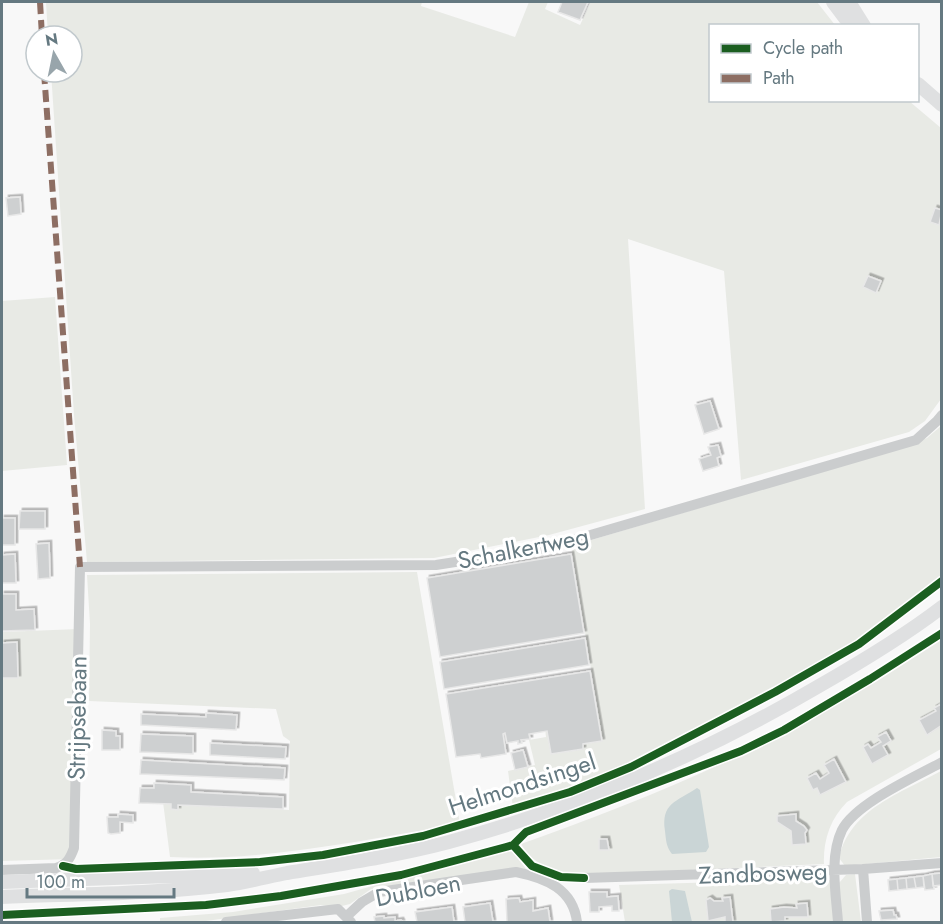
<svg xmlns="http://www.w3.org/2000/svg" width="943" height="924" font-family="Jost,sans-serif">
<defs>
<filter id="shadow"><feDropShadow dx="2.5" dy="-2.5" stdDeviation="0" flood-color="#0004"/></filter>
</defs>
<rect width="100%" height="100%" fill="#f8f8f8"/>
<!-- green -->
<path fill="#e8eae5" d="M46,2H422L421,6L515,37L529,2H548L545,9L580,25L591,2H817L835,25L710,26V100L909,101L941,128V399L925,421L909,432L741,480L724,271L628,239L645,509L549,535L434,558L87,562L74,415L51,72H72V36H48Z
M55,297L67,465L2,471V301Z
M941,426V583L913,605L862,640L820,665L629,765L513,808L508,771L535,765L529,740L546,737L544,720L598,712L571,546L905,447L927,438Z
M417,572L460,824C366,839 266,862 170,857L163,802L289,810L290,741L283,736L276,709L89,701L90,624L87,575Z
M79,629L73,859L2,861V632Z
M941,637V749L847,802C830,819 823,841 824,864L579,875C554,871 535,867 521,844C605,814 690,781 770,740C829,710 886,674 941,637Z
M941,771V857L845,866L839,858C850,809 901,793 941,771Z
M512,851L526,869H515L371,889L350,904L338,907L321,905L199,922H160V918L233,912L344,894L469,859Z
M855,874L861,922H842L839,883L846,875Z
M787,880H830L834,922H625L619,885Z"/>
<!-- water -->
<path fill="#cad5d6" d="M697,788L700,790L709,847L706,852L672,854C666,847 666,839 665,831C661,803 676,802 697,788Z
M672,889L685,891L692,922H672L669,891Z"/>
<!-- building -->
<path fill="#ced0d1" stroke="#e8e8e8" stroke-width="1.5" filter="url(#shadow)" d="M562,2H588L580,20L558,12Z
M20,197L21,214L8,216L6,198Z
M935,208L942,210L939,225L930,222Z
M868,276L881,281L876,293L863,287Z
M710,401L719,429L704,434L695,405Z
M718,445L721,456L717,458L719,466L703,471L699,459L711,455L708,447Z
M20,511H45V529H19Z
M2,518H15V545H2Z
M49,543L50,578L38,579L36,544Z
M15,554L16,583H2V555Z
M571,554L584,633L440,657L427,578Z
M2,594H16V610L34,609L35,630L2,631Z
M585,638L589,665L444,689L440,662Z
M17,642L18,678H2V643Z
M590,671L602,741L583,744V749L551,754L547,731L529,734L530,739L521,740L522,743L518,744V741L507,743L505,733L503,734L506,754L481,758L480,754L456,757L446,694Z
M941,704L942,725L927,735L919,720L936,711L934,708Z
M206,713L237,715L236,730L141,725V714L206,717Z
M102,730L116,731V736H120V750H102Z
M886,732L891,741L883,746L888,755L872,764L863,747L868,744L871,748L881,742L877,737Z
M141,734L193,736V754L140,752Z
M210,743L286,747L285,759L210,755Z
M523,750L528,767L515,770L511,753Z
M834,759L846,782L820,795L817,788L813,790L807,778L816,773L820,779L829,773L824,765Z
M141,760L285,768L284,780L140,774Z
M154,783L191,785V792L283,797V809L178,805V810L171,809V804L139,803L140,788H154Z
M118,814L133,815V823L120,822V833L111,834L108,833L107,817H118Z
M796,814V821L804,826L807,830L805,833L806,844L792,845L791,831L777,822V816Z
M599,839H607L609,850H599Z
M941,873L942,885L933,886L932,874Z
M932,874L934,889L925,890L923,876Z
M923,876L924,887L916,888L914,877Z
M914,877L916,888L907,889L906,878Z
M906,878L907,889L898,890L897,879Z
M897,879L898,890L889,891L888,880Z
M589,892H607V897L618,896L619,911H612V906L599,907V912H590Z
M730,897L733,922H725V917L708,921L706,900L710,898L714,901H723L722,898Z
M519,898L520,902L533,900V911L548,908L550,922H507L506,899Z
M490,903L493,922H465L463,907Z
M807,903L808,917H785V921L771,922L770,909L784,907L797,908L796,904Z
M452,907L454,922H417L415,912Z
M893,910L894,915H896L897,919L881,920L879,911Z
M384,916V918L395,917V921L401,920L402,922H375L374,917Z"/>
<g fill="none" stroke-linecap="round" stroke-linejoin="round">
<!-- minor -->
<path stroke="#cbcdce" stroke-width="10" d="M863,869L867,922
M2,870L56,868C67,864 70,859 74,848L80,567L436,565L546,548L916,440L937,421L942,415
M584,878L863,869L942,863
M347,916L362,902L379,892L516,872C546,878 573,889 577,922
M226,922L338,909L351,922
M838,922C836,894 829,857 842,830C856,803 915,777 942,762"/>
<!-- major -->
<path stroke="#dfe0e1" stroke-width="14" d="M833,2L845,18L855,26
M849,2L864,26
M918,84L942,105
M2,882L253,873
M2,897C77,894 153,894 227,885C247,882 267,877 287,873C341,864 396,856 449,842C579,807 703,754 819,686C861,662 903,637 942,607"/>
<!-- quiet -->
<path stroke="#8d6e63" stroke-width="6" stroke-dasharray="12 6" stroke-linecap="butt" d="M40,2L42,36
M44,72L80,567
M940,177H942"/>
<!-- cycleway casing -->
<g stroke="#fff" stroke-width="11">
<path id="cycleway" d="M513,845L532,866L561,877L584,878
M63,866L76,869L260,862L323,855L423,836L570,792L631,767L775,692L859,644L942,581
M2,915L206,905L281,896L401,875L506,847L513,845L526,832L741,751L784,730L870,679L942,633"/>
</g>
<!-- cycleway -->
<use href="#cycleway" stroke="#1b5e20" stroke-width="8"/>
</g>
<g text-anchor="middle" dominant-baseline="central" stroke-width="6" stroke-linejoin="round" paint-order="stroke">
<!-- street labels -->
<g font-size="24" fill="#657981" stroke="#fff">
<text transform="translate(523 548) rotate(-11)">Schalkertweg</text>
<text transform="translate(77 718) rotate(-89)">Strijpsebaan</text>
<text transform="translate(522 784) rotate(-18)">Helmondsingel</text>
<text transform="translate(763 873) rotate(-2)">Zandbosweg</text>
<text transform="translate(418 890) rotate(-11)">Dubloen</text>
</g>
</g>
<!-- border -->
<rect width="943" height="924" fill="none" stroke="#657981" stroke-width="6"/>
<!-- legend -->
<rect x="709" y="24" width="210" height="78" fill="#ffffff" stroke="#c1c9cd" stroke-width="1.5"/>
<rect x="721" y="44" width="30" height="9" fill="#1b5e20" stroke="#c1c9cd" stroke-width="1.5"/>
<text x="763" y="54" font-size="18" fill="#657981">Cycle path</text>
<rect x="721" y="74" width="30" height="9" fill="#8d6e63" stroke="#c1c9cd" stroke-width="1.5"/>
<text x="763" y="84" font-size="18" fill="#657981">Path</text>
<!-- north arrow -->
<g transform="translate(54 54) rotate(351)"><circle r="28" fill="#ffffff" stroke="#c1c9cd" stroke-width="1.5"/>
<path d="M0-4.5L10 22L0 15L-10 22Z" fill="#98a5ab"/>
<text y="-9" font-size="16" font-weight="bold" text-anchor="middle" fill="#657981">N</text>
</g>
<!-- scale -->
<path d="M27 888v9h147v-9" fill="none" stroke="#657981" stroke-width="3"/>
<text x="36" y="888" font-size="18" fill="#657981" stroke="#ffffff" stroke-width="4.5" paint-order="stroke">100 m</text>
</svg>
